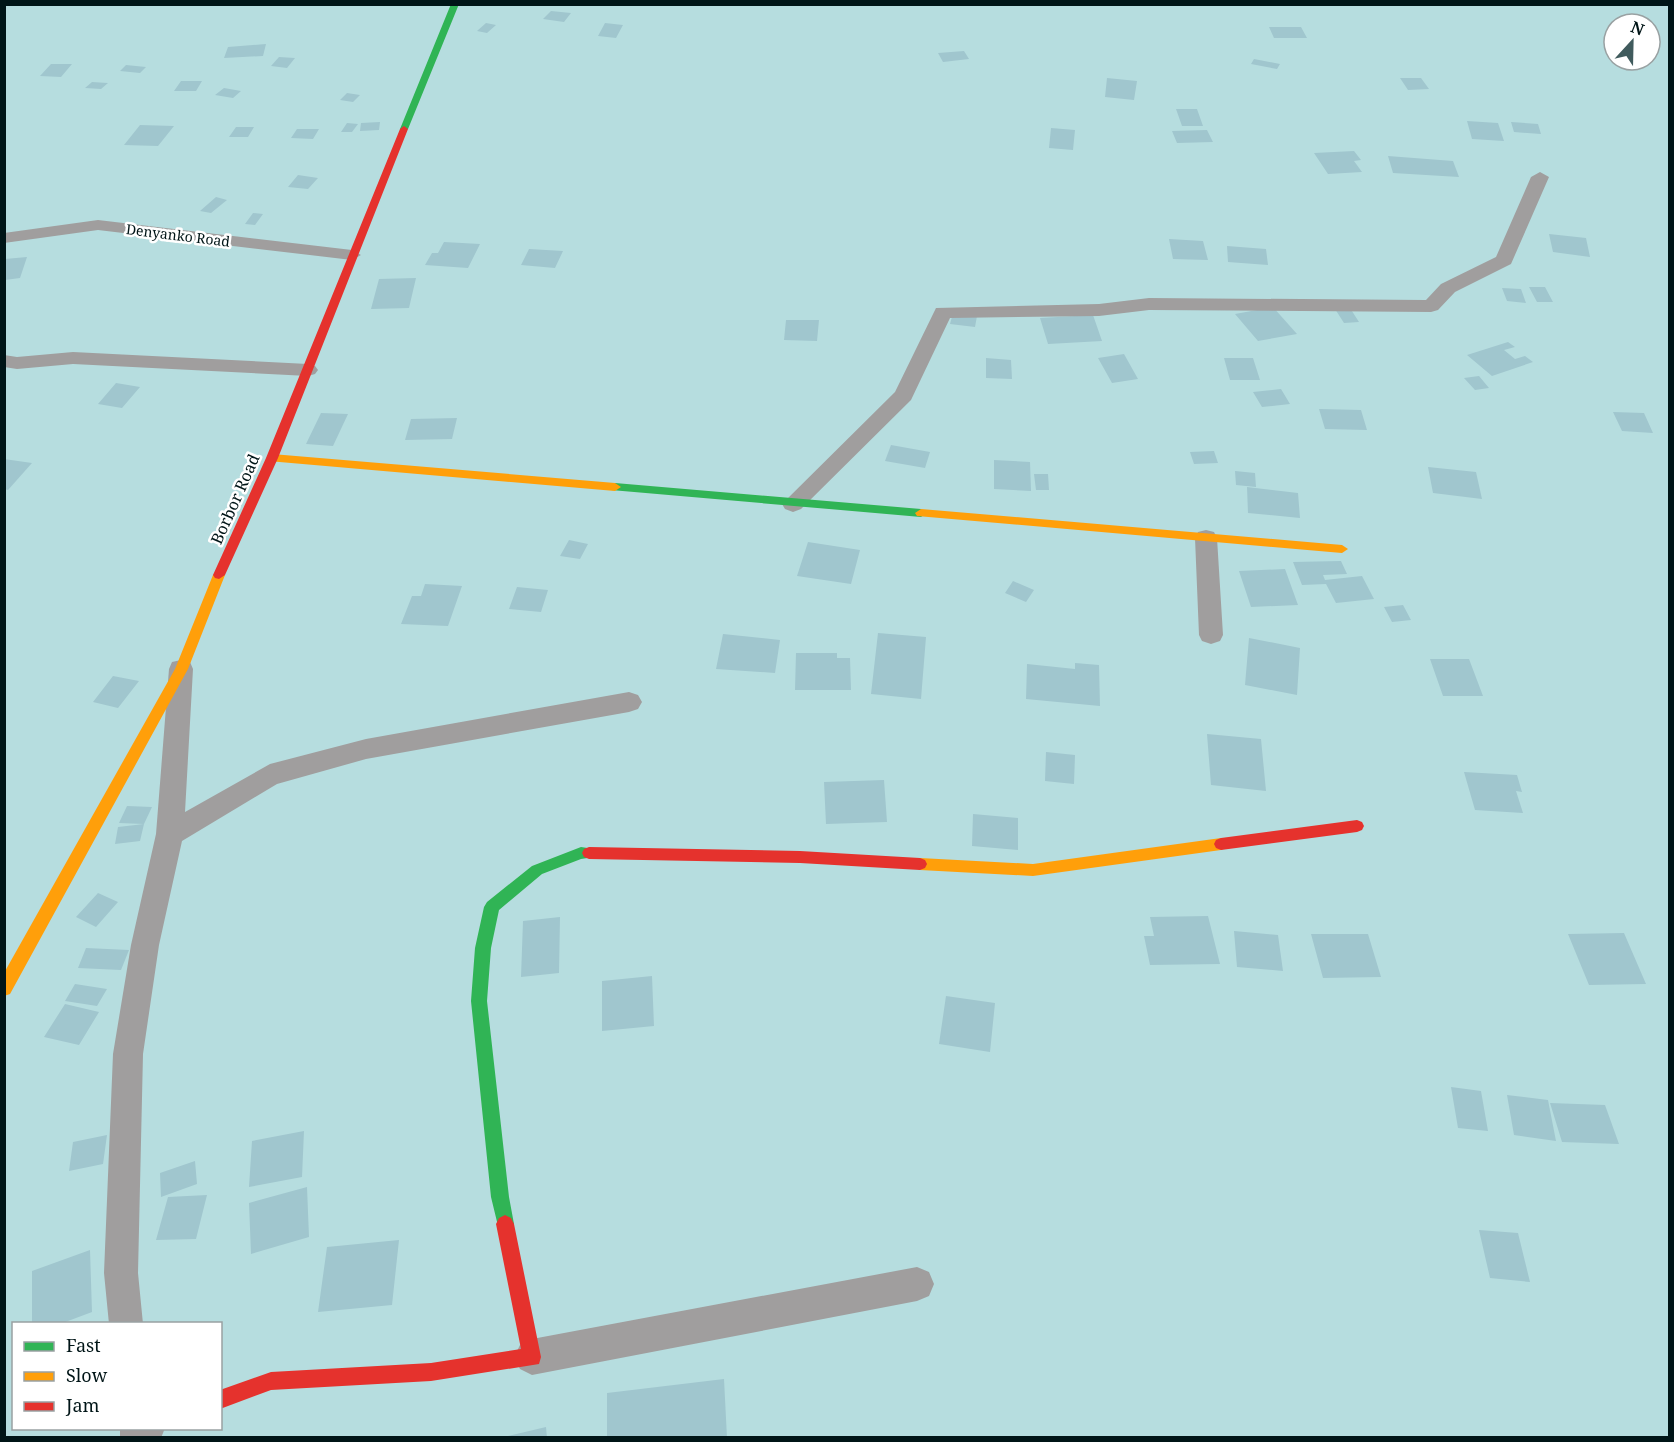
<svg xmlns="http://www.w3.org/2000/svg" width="1674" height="1442" font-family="'Noto Serif',serif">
<rect width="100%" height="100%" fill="#b6dddf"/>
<!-- building -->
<path fill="#a0c6ce" d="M551,11L571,13L564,22L543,19Z
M486,23L496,25L487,33L477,31Z
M605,23L623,25L616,38L598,36Z
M1269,27H1301L1307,38H1274Z
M266,44L263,56L224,58L228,47Z
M964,51L969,59L943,62L938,53Z
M279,57L295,58L287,68L271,66Z
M1254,59L1280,64L1277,69L1251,64Z
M51,64H72L61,77L40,76Z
M126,65L146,67L140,73L120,71Z
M1107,78L1137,81L1134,100L1105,97Z
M1400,78H1421L1429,89L1408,90Z
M181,81H202L196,91H174Z
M92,82L108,83L101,89L85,88Z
M224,88L241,91L233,98L215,95Z
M347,93L360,95L353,102L340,100Z
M1176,109H1197L1203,126H1182Z
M1467,121L1498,123L1504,141L1472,139Z
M380,122L379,130L360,131L361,123Z
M1511,122L1538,124L1541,134L1514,132Z
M347,123L358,124L352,132H341Z
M140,125L174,126L158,146L124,145Z
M236,127H254L248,137H229Z
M1051,128L1075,130L1073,150L1049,148Z
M297,129H319L313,139L291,138Z
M1207,130L1213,142L1177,143L1172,131Z
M1354,151L1361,160L1354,161L1362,172L1328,174L1314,153Z
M1388,156L1453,161L1459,177L1393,173Z
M298,175L318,178L308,189L288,187Z
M216,197L227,200L211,213L200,211Z
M253,213L263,214L255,225L245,224Z
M1549,234L1586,238L1590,257L1553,252Z
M1169,239L1203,241L1208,260L1173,259Z
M444,242L480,244L468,268L425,265L432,253H438Z
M1227,246L1266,249L1268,265L1228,262Z
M529,249L563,251L555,268L521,265Z
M27,257L20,278L5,280V259Z
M416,278L409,308L371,309L379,279Z
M1529,287H1545L1553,302H1537Z
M1502,288L1521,289L1526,303L1507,301Z
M1273,307L1297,334L1258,341L1235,314Z
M1350,308L1359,322L1344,323L1335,309Z
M953,313L977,316L975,327L950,324Z
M1093,315L1102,341L1048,344L1040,318Z
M786,320H819L817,341L784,340Z
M1508,342L1515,347L1504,350L1515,359L1525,356L1533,362L1492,376L1467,355Z
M1124,354L1138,379L1112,383L1098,358Z
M986,358L1011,360L1012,379L986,378Z
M1224,358H1253L1260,380H1230Z
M1479,376L1489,388L1475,390L1464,378Z
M116,383L140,387L122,408L98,404Z
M1281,389L1290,404L1262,407L1253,392Z
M1319,409L1361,410L1367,430L1325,429Z
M1613,412L1644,413L1653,433L1622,431Z
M321,413L348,414L333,446L306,444Z
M457,418L452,439L405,440L411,419Z
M891,445L930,452L925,468L885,461Z
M1214,451L1218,463L1194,464L1190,452Z
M4,459L32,463L8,490L4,489Z
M994,460L1030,462L1031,491L994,489Z
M1428,467L1476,472L1482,499L1433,493Z
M1235,471L1255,473L1256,487L1236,485Z
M1034,474H1048L1049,490H1036Z
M1247,487L1298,493L1300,518L1248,513Z
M569,540L588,544L580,559L560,556Z
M808,542L860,550L851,584L797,576Z
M1341,561L1347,574L1323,575L1325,580L1362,576L1374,599L1336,603L1326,584L1302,585L1293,562Z
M1285,569L1298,605L1251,607L1239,571Z
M1013,581L1034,590L1026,602L1005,593Z
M425,584L462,586L448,626L401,624L412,596H421Z
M517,587L548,590L541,612L509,609Z
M1403,605L1411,620L1392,622L1384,607Z
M878,633L926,637L921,699L871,694Z
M723,634L780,640L775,673L716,669Z
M1249,638L1300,648L1297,695L1245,685Z
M796,653H837V658H850L851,690H795Z
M1430,659H1469L1483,696H1443Z
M1075,663L1099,665L1100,706L1026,699L1027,664L1075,669Z
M113,676L139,681L118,708L93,702Z
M1207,734L1261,739L1266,791L1211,785Z
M1046,752L1075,755L1074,784L1045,781Z
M1464,772L1517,775L1522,792L1516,791L1523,813L1475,810Z
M884,780L887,822L826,824L824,782Z
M127,806L152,807L144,824L119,823Z
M973,814L1018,818V850L972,846Z
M144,824L140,841L115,844L118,827Z
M98,893L118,902L96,927L76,917Z
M1208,916L1220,964L1150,965L1144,936H1154L1150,917Z
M560,917L559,973L521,977L523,921Z
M1234,931L1278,935L1283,971L1237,967Z
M1624,933L1646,984L1589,985L1568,934Z
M1311,934H1368L1381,977L1323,978Z
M86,948L129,950L121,970L78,968Z
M652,976L654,1026L602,1031V981Z
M75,984L107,989L97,1006L65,1001Z
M946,996L995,1003L990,1052L939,1044Z
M65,1004L99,1012L79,1045L44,1037Z
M1451,1087L1481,1091L1488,1131L1458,1128Z
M1507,1095L1548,1100L1556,1141L1514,1135Z
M1550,1103L1605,1105L1619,1144L1562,1142Z
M304,1131L302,1177L249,1187L252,1141Z
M107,1135L103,1164L69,1171L73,1142Z
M195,1161L197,1184L161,1197L160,1173Z
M307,1187L309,1237L251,1254L249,1203Z
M207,1195L196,1239L156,1240L168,1197Z
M1479,1230L1518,1233L1530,1282L1490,1278Z
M399,1240L392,1305L318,1312L327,1247Z
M90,1250L92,1312L60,1324H32V1271Z
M724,1379L727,1438H607V1393Z
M546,1427L547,1438H504V1437Z"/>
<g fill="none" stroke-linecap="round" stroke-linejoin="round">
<!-- street -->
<path fill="#a09e9e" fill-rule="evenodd" d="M1540,172L1549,177L1511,264L1455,292L1438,310L1431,312L1149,310L1099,316L950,318L911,400L801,509L793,512L785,509L782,504L895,392L936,308L1099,304L1149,298L1426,300L1441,284L1496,257L1531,177Z
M98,220L352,250L361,255L352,260L98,230L4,243V233Z
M73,352L308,364L315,366L318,370L315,374L308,376L73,364L17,369L4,367V355L17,357Z
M1206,530L1214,532L1217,538L1223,635L1220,641L1211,644L1202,641L1199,635L1195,538L1198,532Z
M181,660L190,662L193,669L185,812L270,764L366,739L629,692L638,695L642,702L638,709L629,712L366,759L277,784L182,841L159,945L143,1054L138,1273L143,1324H109L104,1273L113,1054L131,945L156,834L169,669L172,662Z
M917,1267L929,1272L934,1284L929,1296L917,1301L532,1375L520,1369L514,1357L520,1345L532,1339Z
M120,1428H165L161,1438H120Z"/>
<!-- fast -->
<path fill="#30b455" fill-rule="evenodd" d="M451,4H459L408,129L401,131L400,129Z
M615,483L921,509L927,513L921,517L611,490L609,487L611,484Z
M581,847L594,849L596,853L594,857L581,859L542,874L499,910L491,948L487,1001L509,1197L514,1224L511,1230L505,1233L499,1230L491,1197L471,1001L475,948L484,907L487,902L532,866Z"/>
<!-- slow -->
<path fill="#ff9f0a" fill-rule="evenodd" d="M272,454L615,483L621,487L615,491L268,461V455Z
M921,509L1342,545L1348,549L1342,553L917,516L915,513Z
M219,571L225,575L188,669L10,994L4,996V973L175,669L213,575Z
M1221,838L1226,840L1228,844L1226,848L1221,850L1033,876L920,870L915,868L913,864L915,860L920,858L1033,864Z"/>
<!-- jam -->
<path fill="#e5322d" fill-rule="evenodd" d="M404,126L408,129L278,458L225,575L219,579L215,578L213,575L266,458L400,129Z
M1357,820L1362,822L1364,826L1362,830L1357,832L1221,850L1216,848L1214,844L1216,840L1221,838Z
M589,847L800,851L920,858L925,860L927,864L925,868L920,870L800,863L589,859L584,857L582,853L584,849Z
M505,1215L511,1218L514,1224L541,1357L539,1364L431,1381L271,1390L220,1409V1390L271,1372L431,1363L521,1349L496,1224L499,1218Z"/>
</g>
<g text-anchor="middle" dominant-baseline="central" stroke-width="5" stroke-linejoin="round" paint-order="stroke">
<!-- far-street labels -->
<g font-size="14" fill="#001517" stroke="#fff">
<text transform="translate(178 235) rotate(7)">Denyanko Road</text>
</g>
<!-- street labels -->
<g font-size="16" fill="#001517" stroke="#fff">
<text transform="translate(235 499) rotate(-66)">Borbor Road</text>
</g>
</g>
<!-- border -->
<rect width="1674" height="1442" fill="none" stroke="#001517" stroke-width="12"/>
<!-- legend -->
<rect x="12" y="1322" width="210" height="108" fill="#ffffff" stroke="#99a1a2" stroke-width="1.5"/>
<rect x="24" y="1342" width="30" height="9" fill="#30b455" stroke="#99a1a2" stroke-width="1.5"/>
<text x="66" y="1352" font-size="18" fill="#001517">Fast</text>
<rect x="24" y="1372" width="30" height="9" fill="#ff9f0a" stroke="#99a1a2" stroke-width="1.5"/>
<text x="66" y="1382" font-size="18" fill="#001517">Slow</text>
<rect x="24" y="1402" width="30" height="9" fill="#e5322d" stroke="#99a1a2" stroke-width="1.5"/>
<text x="66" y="1412" font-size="18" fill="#001517">Jam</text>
<!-- north arrow -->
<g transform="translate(1632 42) rotate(22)"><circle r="28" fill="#ffffff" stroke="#99a1a2" stroke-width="1.5"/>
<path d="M0-4.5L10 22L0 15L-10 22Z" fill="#405b5d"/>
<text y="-9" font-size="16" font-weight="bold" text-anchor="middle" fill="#001517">N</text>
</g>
</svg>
